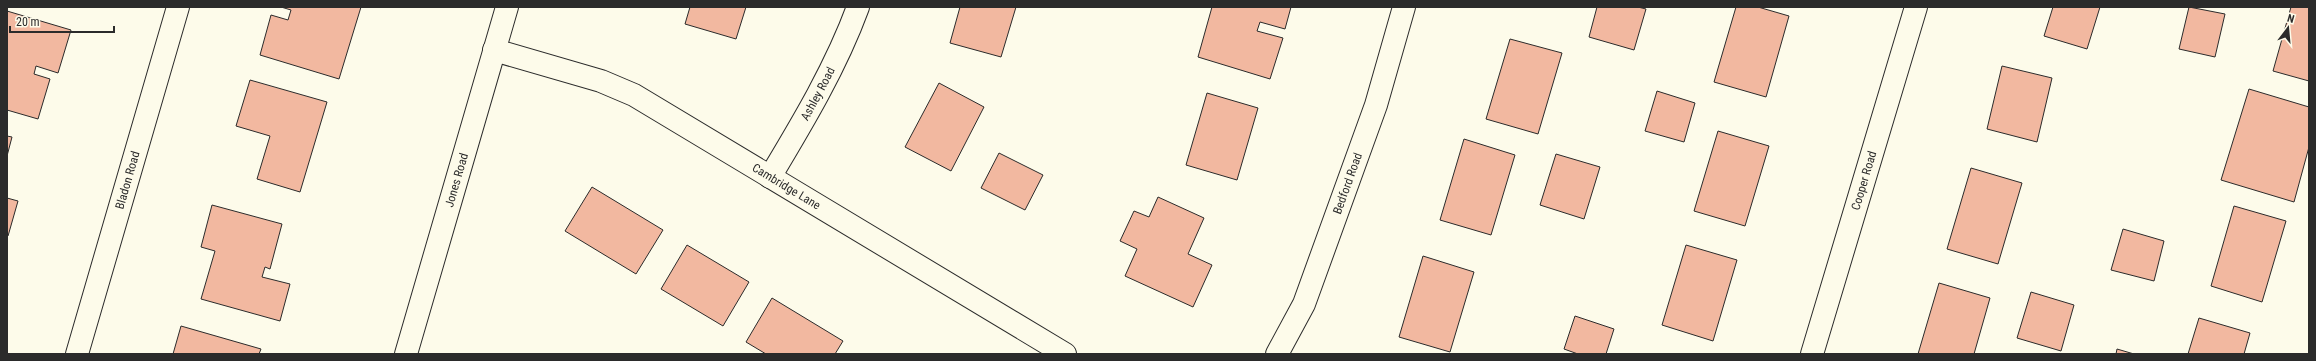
<svg xmlns="http://www.w3.org/2000/svg" width="2316" height="361" font-family="'Roboto Condensed',sans-serif">
<rect width="100%" height="100%" fill="#fdfbea"/>
<!-- building -->
<path fill="#f2b8a0" stroke="#2b2b2b" d="M281,7H361L339,79L260,55L271,15L288,20L291,10Z
M690,7H746L736,39L685,24Z
M960,7H1016L1001,57L950,43Z
M1212,7H1291L1285,29L1260,22L1257,31L1283,38L1270,79L1198,57Z
M1597,7H1638L1646,9L1634,50L1589,37Z
M1736,7H1758L1789,16L1766,97L1714,82Z
M2053,7H2100L2087,49L2044,36Z
M2189,7L2225,14L2215,57L2179,49Z
M2291,7H2309V81L2273,71Z
M7,11L71,30L58,73L36,66L34,74L50,79L38,119L7,110Z
M1510,39L1562,53L1538,134L1486,119Z
M2002,66L2052,78L2037,142L1987,129Z
M250,80L327,102L300,192L257,179L270,136L236,126Z
M939,83L984,107L951,171L905,147Z
M2249,89L2309,107V147L2294,202L2221,180Z
M1657,91L1695,103L1684,142L1645,131Z
M1207,93L1258,108L1237,180L1186,165Z
M1718,131L1769,146L1745,226L1694,211Z
M7,136L12,137L7,156Z
M1464,139L1515,155L1491,235L1440,220Z
M999,153L1043,175L1025,210L981,188Z
M1556,154L1600,167L1584,219L1540,205Z
M1971,168L2022,183L1998,264L1947,249Z
M592,187L663,230L636,274L565,231Z
M1158,197L1204,218L1188,254L1212,265L1193,307L1125,276L1137,249L1120,241L1134,211L1149,217Z
M7,198L18,201L8,236L7,235Z
M212,205L282,224L270,269L265,267L262,277L290,284L280,321L201,299L215,251L201,247Z
M2234,206L2286,221L2262,302L2211,286Z
M2123,229L2164,241L2154,281L2111,270Z
M687,245L749,282L723,326L661,289Z
M1686,245L1737,260L1713,341L1662,325Z
M1423,256L1474,272L1450,352L1399,337Z
M1939,283L1990,298L1974,354H1918Z
M2031,292L2074,305L2061,351L2017,338Z
M772,298L843,341L835,354H766L746,342Z
M1575,316L1614,329L1606,354H1578L1564,349Z
M2199,318L2250,333L2244,354H2188Z
M181,326L261,349L259,354H173Z
M2117,349L2134,354H2116Z"/>
<g fill="none" stroke-linecap="round" stroke-linejoin="round">
<!-- minor casing -->
<g stroke="#2b2b2b" stroke-width="24">
<g id="minor">
<path id="s1" d="M494,50L601,81L634,95L1065,354"/>
<path id="s2" d="M770,177C803,122 836,67 858,7"/>
<path id="s3" d="M77,354L178,7"/>
<path id="s4" d="M406,354L507,7"/>
<path id="s5" d="M1277,354L1304,304L1376,105L1404,7"/>
<path id="s6" d="M1812,354L1916,7"/>
</g>
</g>
<!-- minor -->
<use href="#minor" stroke="#fdfbea" stroke-width="22"/>
</g>
<g text-anchor="middle" dominant-baseline="central" stroke-width="3" stroke-linejoin="round" paint-order="stroke">
<!-- street labels -->
<g font-size="12" fill="#2b2b2b" stroke="#fdfbea">
<text stroke="none"><textPath href="#s2" startOffset="96">Ashley Road</textPath></text>
<text stroke="none"><textPath href="#s3" startOffset="181">Bladon Road</textPath></text>
<text stroke="none"><textPath href="#s4" startOffset="181">Jones Road</textPath></text>
<text stroke="none"><textPath href="#s6" startOffset="181">Cooper Road</textPath></text>
<text stroke="none"><textPath href="#s5" startOffset="185">Bedford Road</textPath></text>
<text stroke="none"><textPath href="#s1" startOffset="325">Cambridge Lane</textPath></text>
</g>
</g>
<!-- border -->
<rect width="2316" height="361" fill="none" stroke="#2b2b2b" stroke-width="16"/>
<!-- north arrow -->
<g transform="translate(2288 28) rotate(16)" stroke="#fdfbea" stroke-width="3" paint-order="stroke">
<path d="M0-3L7 15L0 10L-7 15Z" fill="#2b2b2b"/>
<text y="-6" font-size="11" font-weight="bold" text-anchor="middle" fill="#2b2b2b">N</text>
</g>
<!-- scale -->
<path d="M10 26v6h104v-6" fill="none" stroke="#2b2b2b" stroke-width="2"/>
<text x="16" y="26" font-size="12" fill="#2b2b2b" stroke="#fdfbea" stroke-width="3" paint-order="stroke">20 m</text>
</svg>
